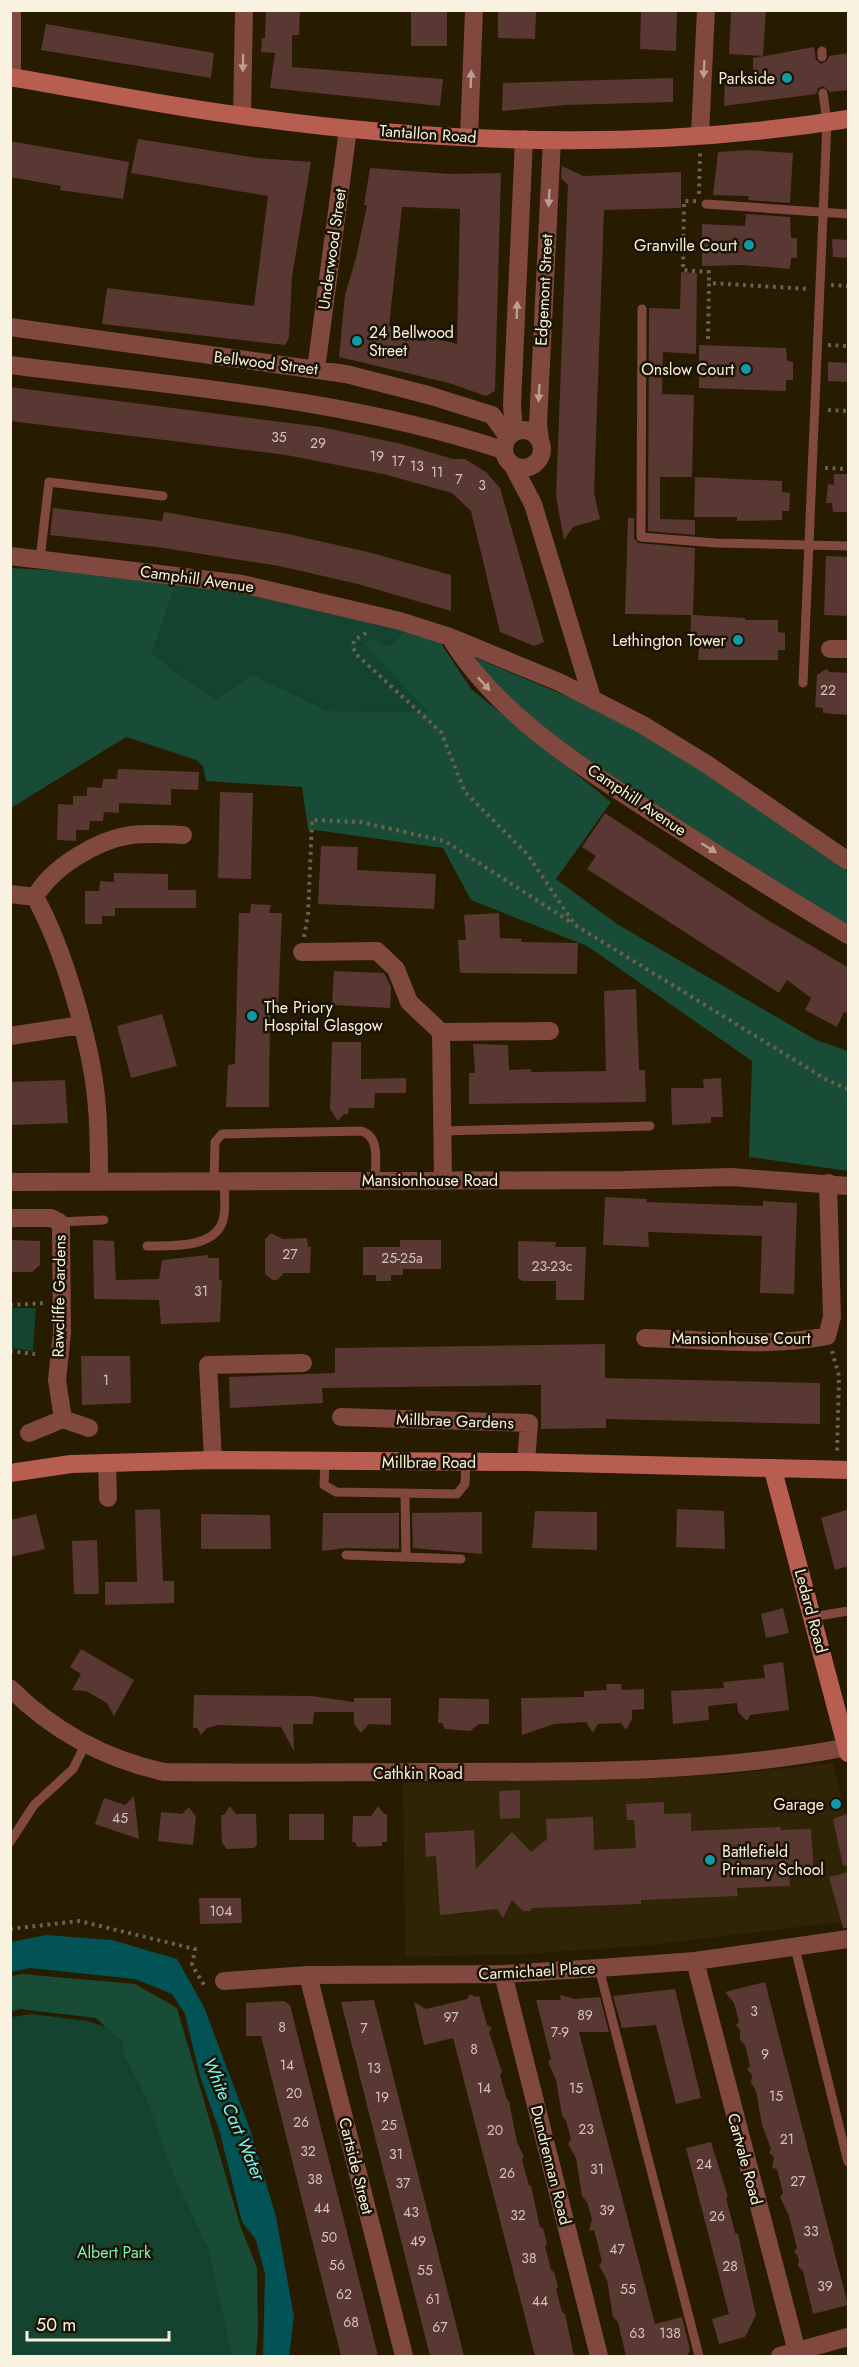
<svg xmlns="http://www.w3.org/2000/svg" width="859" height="2367" font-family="Jost,sans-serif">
<rect width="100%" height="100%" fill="#271b00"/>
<!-- built -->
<path fill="#2f2405" d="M833,1763L848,1822V1921L653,1945L527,1954L405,1957L403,1783L662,1778L728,1774Z"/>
<!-- green -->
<path fill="#14442f" d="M178,578L406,631L388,646L372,638L430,712L329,711L253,675L215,700L152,654Z
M11,1308H36L33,1351L11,1348Z
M32,2014L87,2021L131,2035L172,2138L244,2356H11V2017Z"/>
<!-- forest -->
<path fill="#194c36" d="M11,568L178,578L152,654L215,700L253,675L329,711L429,712L365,644L372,638L388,646L406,631L440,642L471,689L611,802L556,879L617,924L816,1040L848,1051V1171L749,1157L752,1061L587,946L471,900L443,848L308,829L302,787L206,781L203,766L196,760L126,737L11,808Z
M476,658L576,700L673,750L848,872V928L617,780L542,727L489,683Z
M22,1974L135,1984L177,2008L240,2225L257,2268L258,2331L256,2356H232L209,2250L175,2178L146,2098L125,2057L123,2043L96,2018L20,2009L11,2012V1976Z"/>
<!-- water -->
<path fill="#025356" d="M46,1935L112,1940L177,1959L204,2007L251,2132L276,2217L294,2317L289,2356H263L265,2274L256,2240L242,2222L220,2133L200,2076L185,2014L172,1994L135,1979L30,1968L11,1972V1942Z"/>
<!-- building -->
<path fill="#593733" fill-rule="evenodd" d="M266,10H300L299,35H292V67L443,79L440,106L270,88L275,53L261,52L262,38H265Z
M411,10H447V46H411Z
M498,10H536L535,39L498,38Z
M641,10H677L676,51L640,49Z
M731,10H766L763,56L729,54Z
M46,24L214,53L211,78L41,50Z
M814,47L816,60L821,64L827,61L829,56L849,53V90L830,92L823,86L818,88L816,94L724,106L725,77L753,76V58Z
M673,78V102L566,105L502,111L503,83Z
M138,139L258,158L311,162L292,277L289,338L285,345L102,324L107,288L254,306L268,196L131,173Z
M10,141L129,162L123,199L60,190L61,186L10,177Z
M749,150L793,153L790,203L748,200L749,196L713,195L718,152Z
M562,166L583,176L681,172V208L604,210L594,493L600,519L573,527L564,540L556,496L568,185L561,178Z
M370,168L450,174L501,173L495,391L486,396L449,383L339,357L345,295L356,258L367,205H364ZM402,207L460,209L457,344L389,326Z
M746,214L790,217L791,238H797V258H791L790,269L743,265L702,266V224L745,226Z
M832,239L849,240V258L833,257Z
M681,272L697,273L696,354L663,352L662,394L694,395L692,477H660V519L695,520V535L648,531L649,308L680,309Z
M699,345L786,348L787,361L793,362V380H786V391L699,388Z
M828,362L849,363V382L828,381Z
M10,387L321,427L402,444L453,459H465L486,472L500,488L544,642L534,646L500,632L471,511L452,493L383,474L286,455L10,421Z
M834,474H849V512H833L832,503H826L828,484L834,485Z
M695,477L782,481V492L790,493L789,511H782V520L737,521V517H694Z
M53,508L162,521L164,512L288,534L368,552L451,575V611L358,584L279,566L157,547L50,535Z
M628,518H634V538L638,543L695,548L693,615L745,618V620H778V632L785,633V650H778V660H698L699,647H690L691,615L625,614Z
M826,556L849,557V616L824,615Z
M826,669L830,672L849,673V715L823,713V708L815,707L817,675Z
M118,769L199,772L198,790L171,789V805L119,803V813L104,812L103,821H90L89,830H76V841L57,840L58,804L73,805V796H87V787L102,788L103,779H117Z
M220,792L253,793L251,879L218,878Z
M605,813L766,919L849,968V1014L844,1012L837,1027L805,1010L811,998L787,980L779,993L587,869L596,856L582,847Z
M321,846L358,847L357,870L436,874L434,909L318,904Z
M114,873L168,874V890H196V908H115V916H102V924H85V891H99L100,881L114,882Z
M251,904L271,905L269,913H282L278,1010H270L269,1107H226L228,1065L235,1064L239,913H250Z
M499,913L500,938L522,939L521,942L578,943L577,974L460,973L458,940H466L464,915Z
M334,971L384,973L391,987L390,1008L332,1005Z
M636,989L639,1070H645L646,1102L469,1104V1073H475L473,1044L508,1045L509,1070L531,1069V1072L606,1071L604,991Z
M162,1014L177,1066L131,1078L117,1026Z
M332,1042H361V1079L406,1078V1093H375L374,1108H349L348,1114H344L338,1121L330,1109Z
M721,1078L723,1117H711V1123L672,1125L671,1088H704L703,1079Z
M65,1080L68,1123L10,1125V1082Z
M605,1197L647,1199L646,1202L763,1206V1201L797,1203L794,1294L760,1293L762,1236L648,1232L649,1247L603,1245Z
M271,1233L283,1239L307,1238L308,1247H311L310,1273H284L277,1280H272L265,1274V1239Z
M10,1240L40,1241V1265L32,1272H10Z
M93,1240L114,1241L116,1280L159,1279L162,1260L208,1255V1258H219V1280H222L220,1322L161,1324L159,1300L94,1299Z
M400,1240H441V1269H403V1275H391V1281H376V1275H363V1247H400Z
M518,1241L556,1242L555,1247H586L584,1300H556V1281H522L518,1278Z
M605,1344V1378L820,1383V1424L606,1419V1428L541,1429V1385L322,1388L323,1403L230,1408L229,1377L335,1373V1348Z
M81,1356H130L131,1403L82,1405Z
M160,1509L163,1581H174V1603L105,1605V1582H137L135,1510Z
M677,1509L724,1511L725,1549L676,1547Z
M849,1509V1566L835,1570L821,1518Z
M535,1511L597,1512V1550L532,1548Z
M482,1512V1554L413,1548L412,1513Z
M323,1513H399V1549L346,1548L322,1551Z
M36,1514L45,1549L10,1557V1520Z
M201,1514L270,1515L271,1549H201Z
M97,1540L99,1594H74L72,1541Z
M783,1608L789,1633L766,1638L761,1614Z
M81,1649L134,1680L114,1716L107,1703L86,1691L72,1690L81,1674L70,1667Z
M783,1662L789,1710L750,1715L747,1721L738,1712L737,1703L708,1706L709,1720L673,1724L671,1691L724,1688L723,1682L765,1678L763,1665Z
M606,1684H621L622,1690L644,1689V1709L632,1710V1719L626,1730L621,1723L598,1724L593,1733L586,1722L554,1724L522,1735L521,1698L584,1697V1691L607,1690Z
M194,1695L312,1696L354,1702V1698H391V1725L369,1724L361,1733L354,1724V1712H314L313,1724H293L294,1751L281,1727L218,1725L207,1728L201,1735L197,1728H193Z
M439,1698L489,1699V1724H479L470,1731L445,1729L442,1723H438Z
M520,1790V1818L500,1819L499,1791Z
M134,1796L139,1839L95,1824L104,1798L125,1805Z
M664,1802V1814L691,1813V1831L780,1827L781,1830L811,1829L814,1873L789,1874L790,1886L737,1888L738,1896L641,1900V1904L532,1908L530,1911H523L512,1900L503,1918L497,1909L440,1915L436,1856L426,1857L425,1833L474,1830L476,1869L512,1832L531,1852L547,1839L546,1819L593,1817L594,1850L636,1848L634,1820H627L626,1804Z
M230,1806L236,1814H256L257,1845L254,1848L227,1849L222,1843L221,1815H224Z
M378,1806L384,1814H387V1842H382V1846L357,1847L355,1842H352L353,1816H371Z
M189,1807L196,1817L193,1845L158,1841L161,1812L182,1814Z
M849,1813V1865L843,1866L833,1819Z
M289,1814H324V1840H289Z
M849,1872V1928H843L829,1877Z
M199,1898H241L242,1923L200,1924Z
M765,1982L848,2305L813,2314L803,2271L798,2266L799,2259L794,2251L797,2248L789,2216L780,2197L783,2193L777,2169L772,2168L774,2157L769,2153L771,2149L762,2125L756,2091L751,2083L752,2075L747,2069L750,2066L745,2045L740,2040V2030L736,2025L739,2022L734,2003L725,1992Z
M675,1989L701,2098L676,2104L656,2025L622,2028L613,1996Z
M470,1994L475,1997L479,1996L487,2025L492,2028L489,2032L502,2072L500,2075L507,2100L509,2101L517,2142L524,2157L522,2160L529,2185L531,2186L540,2227L543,2228L547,2244L545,2246L551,2270L554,2272L558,2287L556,2289L562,2312L565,2314L574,2356H535L453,2038L424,2045L414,2002L426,2009L467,1999Z
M560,1995L574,1999L600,1997L609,2032H579L655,2324L682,2317L690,2350L687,2356H626L618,2322L613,2317L607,2280L599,2265L602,2261L594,2230L589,2231L592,2219L587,2202L582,2196L576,2158L568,2144L571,2139L566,2121L562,2115L556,2080L548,2062L551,2059L536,2000H561Z
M374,2000L423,2194L464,2356H430L341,2002Z
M284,2001L290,2005L378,2356H341L261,2036H246V2003Z
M711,2142L728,2197L726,2198L735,2233L738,2234L756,2315L745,2337L719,2344L712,2319L729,2314L686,2148Z"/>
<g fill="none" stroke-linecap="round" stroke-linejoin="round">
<!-- path -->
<path stroke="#6b6048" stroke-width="4" stroke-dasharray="3 4.5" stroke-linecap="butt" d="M699,194L700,153
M696,201H684L683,270L709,272V283
M831,285L848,286
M708,339L709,283L809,289
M828,345L848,346
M828,410L848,411
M825,468L848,469
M366,633L354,640L353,648L357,655L441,732L465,792L528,855L575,925L827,1080L848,1089
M304,937L308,915L312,820L360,822L445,841L572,923
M10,1305L46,1303
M10,1351L35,1354
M832,1351L839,1376L837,1454
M10,1929L79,1921L195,1949L192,1965L204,1985L208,1984"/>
<!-- lane -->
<path stroke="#80483f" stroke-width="9" d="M822,51V57
M706,204L848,214
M642,309L641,537L716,543L848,546
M40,559L49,482L163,496
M803,683L827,122L823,93
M442,1131L650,1126
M214,1181L215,1142L222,1134L361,1131C381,1136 375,1164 375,1181
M59,1222L104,1220
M147,1246C172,1246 220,1249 224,1215C226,1204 224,1192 224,1181
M325,1461L324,1485L336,1492L457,1494L465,1484L466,1462
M405,1493L406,1556
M346,1555L461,1559
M812,1617L848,1611
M10,1842L34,1805L73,1769L85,1745
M795,1948L848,2162
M599,1968L699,2356"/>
<!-- street -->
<path stroke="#80483f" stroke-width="18" d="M12,10V77
M242,116L244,10
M700,134L706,10
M469,137L474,10
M10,327L346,374L428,395L492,415L508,437
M10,365C175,386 345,398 503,450
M316,369L348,129
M504 449a19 19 0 1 1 38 0a19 19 0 1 1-38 0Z
M514,432L512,405L524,139
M540,440L538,424L552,140
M513,466L533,504L592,698
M10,556L242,584L400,621L450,637L559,682L643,725L708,765L848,861
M450,637C497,717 593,774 670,824C729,862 788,899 848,935
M830,649H848
M10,894L35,897C64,949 93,1049 97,1108C99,1132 99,1157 99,1181
M35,897C52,867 97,840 131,835C148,833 165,834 183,835
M302,952L377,951L396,969L409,1002L441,1032L443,1180
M441,1032L550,1031
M10,1036L81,1025
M10,1182L625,1180L731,1177L848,1186
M10,1218H51L59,1222L61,1228L62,1333L57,1380L63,1419
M645,1338C704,1339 769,1348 827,1336L832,1317L828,1183
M341,1417L529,1423L526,1462
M29,1433L63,1419L89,1428
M213,1460L208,1365L303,1363
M107,1463L108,1498
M10,1688C54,1732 105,1759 164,1772C257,1773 349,1772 441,1772C577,1772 715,1773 848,1747
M695,1961L798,2356
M503,1974L599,2356
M308,1975L404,2356
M224,1981L308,1975L503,1974L599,1968L695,1961L848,1939
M780,2356L848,2337"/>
<!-- secondary -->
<path stroke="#b75e51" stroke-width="18" d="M10,77C88,90 165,106 243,116C442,144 649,151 848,119
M773,1470L848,1753
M10,1473L71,1464L213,1460L526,1462L848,1470"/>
</g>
<!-- one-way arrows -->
<defs><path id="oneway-solid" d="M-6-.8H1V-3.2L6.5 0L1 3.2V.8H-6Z" transform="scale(1.5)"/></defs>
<g fill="#bc9d90">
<use href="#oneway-solid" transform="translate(243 63) rotate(91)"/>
<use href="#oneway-solid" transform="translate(704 69) rotate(93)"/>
<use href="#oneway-solid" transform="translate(471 79) rotate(-88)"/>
<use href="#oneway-solid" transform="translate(549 198) rotate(93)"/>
<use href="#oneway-solid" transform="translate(517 310) rotate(-88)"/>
<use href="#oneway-solid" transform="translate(539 393) rotate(93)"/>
<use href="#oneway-solid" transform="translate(484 684) rotate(47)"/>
<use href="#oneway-solid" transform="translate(709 848) rotate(32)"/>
</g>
<!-- markers -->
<g fill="#0f9aa8" stroke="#1b1300" stroke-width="2">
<circle cx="787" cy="78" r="6"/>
<circle cx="749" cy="245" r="6"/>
<circle cx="357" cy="341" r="6"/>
<circle cx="746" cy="369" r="6"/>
<circle cx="738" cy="640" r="6"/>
<circle cx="252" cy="1016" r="6"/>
<circle cx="836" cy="1804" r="6"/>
<circle cx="710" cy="1860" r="6"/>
</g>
<g text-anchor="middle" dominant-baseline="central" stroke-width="5" stroke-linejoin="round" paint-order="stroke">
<!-- number labels -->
<g font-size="14" fill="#d1c3b5">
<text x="279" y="437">35</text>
<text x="318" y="443">29</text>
<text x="377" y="456">19</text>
<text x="398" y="461">17</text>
<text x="417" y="466">13</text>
<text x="437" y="472">11</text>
<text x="459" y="479">7</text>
<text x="482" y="485">3</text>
<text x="828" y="690">22</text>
<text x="290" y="1254">27</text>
<text x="402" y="1258">25-25a</text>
<text x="552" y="1266">23-23c</text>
<text x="201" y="1291">31</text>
<text x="106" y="1380">1</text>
<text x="120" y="1818">45</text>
<text x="221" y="1911">104</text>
<text x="754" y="2011">3</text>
<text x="585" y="2015">89</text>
<text x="451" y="2017">97</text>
<text x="282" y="2027">8</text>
<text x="364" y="2028">7</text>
<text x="560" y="2032">7-9</text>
<text x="474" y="2049">8</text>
<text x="765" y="2054">9</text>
<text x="287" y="2065">14</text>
<text x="374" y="2068">13</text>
<text x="484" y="2088">14</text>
<text x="576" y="2088">15</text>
<text x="294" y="2093">20</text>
<text x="776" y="2096">15</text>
<text x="382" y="2097">19</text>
<text x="301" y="2122">26</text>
<text x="389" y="2125">25</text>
<text x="586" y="2129">23</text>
<text x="495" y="2130">20</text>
<text x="787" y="2139">21</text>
<text x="308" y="2151">32</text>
<text x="396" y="2154">31</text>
<text x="704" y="2164">24</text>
<text x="597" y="2169">31</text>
<text x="507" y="2173">26</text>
<text x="315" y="2179">38</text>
<text x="798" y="2181">27</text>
<text x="403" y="2183">37</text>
<text x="322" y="2208">44</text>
<text x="607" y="2210">39</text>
<text x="411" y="2212">43</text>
<text x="518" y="2215">32</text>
<text x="717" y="2216">26</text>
<text x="811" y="2231">33</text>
<text x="329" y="2237">50</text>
<text x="418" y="2241">49</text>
<text x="617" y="2249">47</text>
<text x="529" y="2258">38</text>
<text x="337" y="2265">56</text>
<text x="730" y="2266">28</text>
<text x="425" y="2270">55</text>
<text x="825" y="2286">39</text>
<text x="628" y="2289">55</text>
<text x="344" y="2294">62</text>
<text x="433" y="2299">61</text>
<text x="540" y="2301">44</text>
<text x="351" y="2322">68</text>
<text x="440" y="2327">67</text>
<text x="637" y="2333">63</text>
<text x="670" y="2333">138</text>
</g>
<!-- poi labels -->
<g font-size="16" fill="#f9f2e0" stroke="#1b1300" text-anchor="end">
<text x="775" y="78">Parkside</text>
<text x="737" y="245">Granville Court</text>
<text x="369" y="332" text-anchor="start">24 Bellwood<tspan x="369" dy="18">Street</tspan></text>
<text x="734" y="369">Onslow Court</text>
<text x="726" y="640">Lethington Tower</text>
<text x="264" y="1007" text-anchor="start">The Priory<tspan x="264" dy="18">Hospital Glasgow</tspan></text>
<text x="824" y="1804">Garage</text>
<text x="722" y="1851" text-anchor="start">Battlefield<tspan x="722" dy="18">Primary School</tspan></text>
</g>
<!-- street labels -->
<g font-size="16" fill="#f9f2e0" stroke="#1b1300">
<text transform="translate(428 134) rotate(4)">Tantallon Road</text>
<text transform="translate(332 249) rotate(-82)">Underwood Street</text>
<text transform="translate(544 290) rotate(-87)">Edgemont Street</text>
<text transform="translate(266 363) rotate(7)">Bellwood Street</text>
<text transform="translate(197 579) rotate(8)">Camphill Avenue</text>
<text transform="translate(637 800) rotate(34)">Camphill Avenue</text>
<text x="430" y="1180">Mansionhouse Road</text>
<text transform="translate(59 1296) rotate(-89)">Rawcliffe Gardens</text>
<text x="741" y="1338">Mansionhouse Court</text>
<text transform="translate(455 1421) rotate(2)">Millbrae Gardens</text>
<text x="429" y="1462">Millbrae Road</text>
<text transform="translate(811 1611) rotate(75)">Ledard Road</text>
<text x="418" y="1773">Cathkin Road</text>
<text transform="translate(537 1971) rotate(-3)">Carmichael Place</text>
<text transform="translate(745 2159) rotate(75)">Cartvale Road</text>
<text transform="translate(551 2165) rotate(76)">Dundrennan Road</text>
<text transform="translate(356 2166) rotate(76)">Cartside Street</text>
</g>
<!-- park labels -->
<g font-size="16" fill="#76f7bb" stroke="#1b1300">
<text x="114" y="2252">Albert Park</text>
</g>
<!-- water labels -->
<g font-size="18" font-style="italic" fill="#74f5fa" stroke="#1b1300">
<text transform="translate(234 2119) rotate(67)">White Cart Water</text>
</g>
</g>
<!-- border -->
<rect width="859" height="2367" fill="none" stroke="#f9f2e0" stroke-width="24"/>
<!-- scale -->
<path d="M27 2331v9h142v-9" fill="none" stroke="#f9f2e0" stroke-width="3"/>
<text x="36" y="2331" font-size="18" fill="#f9f2e0" stroke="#1b1300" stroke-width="4.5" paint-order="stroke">50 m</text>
</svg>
